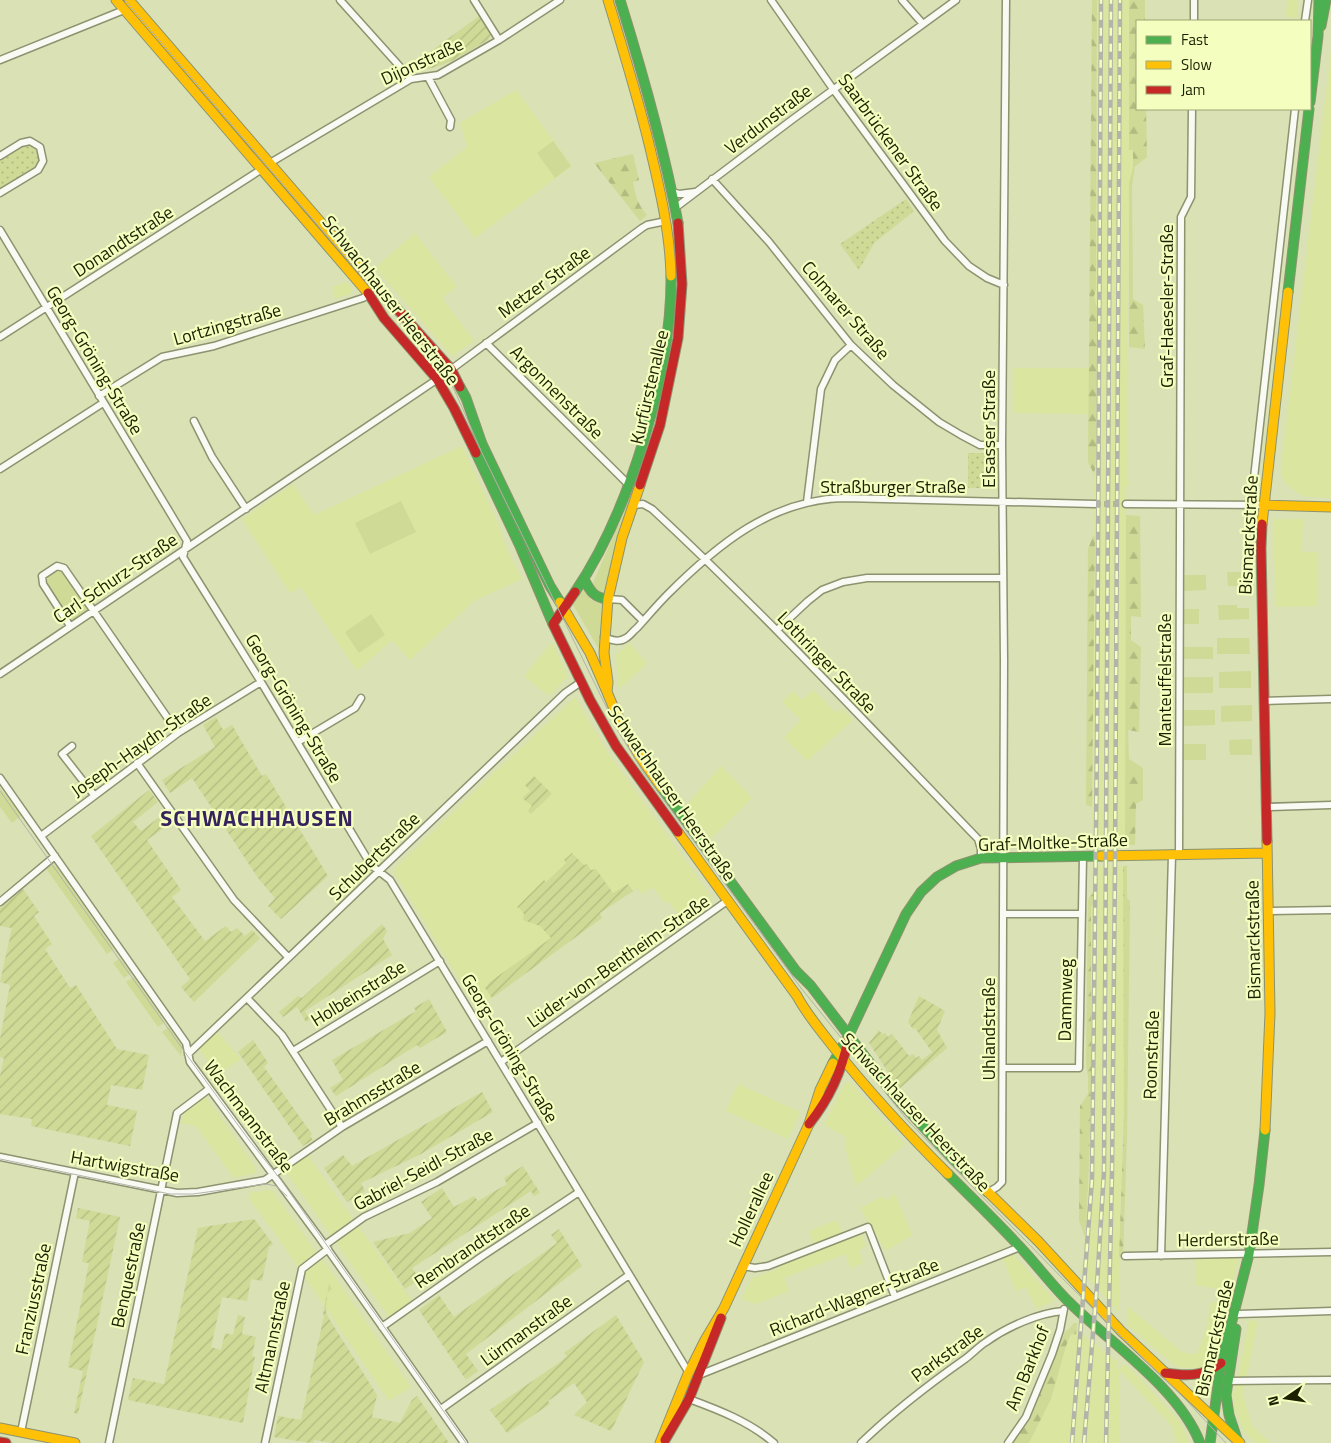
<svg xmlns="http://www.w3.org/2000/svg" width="1331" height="1443" font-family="'Titillium Web',sans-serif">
<defs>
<pattern id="forest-firs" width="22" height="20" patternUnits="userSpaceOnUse" patternTransform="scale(1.25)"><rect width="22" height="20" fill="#cfda97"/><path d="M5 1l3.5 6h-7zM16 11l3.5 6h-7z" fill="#b1bb80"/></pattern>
<pattern id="park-dots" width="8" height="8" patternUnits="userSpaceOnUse" patternTransform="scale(1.25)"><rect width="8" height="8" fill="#cfda97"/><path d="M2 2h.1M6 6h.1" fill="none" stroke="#b1bb80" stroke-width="1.8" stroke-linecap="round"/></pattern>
<pattern id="garden-furrows" width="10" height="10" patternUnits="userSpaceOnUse" patternTransform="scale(1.25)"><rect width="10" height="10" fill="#cfda97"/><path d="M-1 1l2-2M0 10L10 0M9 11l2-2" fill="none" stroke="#b1bb80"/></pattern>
</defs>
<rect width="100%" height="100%" fill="#d9e1b5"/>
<!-- built -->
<path fill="#dae5a0" d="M1097,0H1129V149L1133,150V168L1129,183L1127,471L1129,485L1126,487L1125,845L1123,847H1094L1092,818L1095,537L1093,536L1094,474L1096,464L1097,308L1094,296L1096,290Z
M1287,0H1298L1297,18L1286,17Z
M1331,50V498L1308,497L1299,494L1285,483L1282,476L1281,467Z
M516,90L572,166L475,238L429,177L467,147L460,123Z
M415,233L457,287L442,298L474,341L452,356L375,268Z
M347,282L352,288L351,294L335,299L332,287Z
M1013,368H1089V414L1013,413Z
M462,446L498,523L506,547L522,579L474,601L410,660L392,640L357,671L301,587L290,593L242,519L293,484L314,515Z
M1273,519H1303L1302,552H1317V606L1276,607Z
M552,642L568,677L549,696L524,676Z
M629,643L647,663L625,684L618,688L616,655Z
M813,690L836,713L841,708L853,720L807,761L784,737L801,720L782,702L793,691L802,700Z
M575,697L606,750L711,896V900L684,922L668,901L665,903L653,887L642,894L637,888L600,913L602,918L477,1008L394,872L395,868L480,786Z
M721,766L752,798L711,839L686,805Z
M1094,866H1123L1124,1062L1119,1257V1312L1082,1272L1089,1176L1091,907L1094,902Z
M215,1030L241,1059L217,1075L197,1046Z
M849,1081L905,1144L856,1186L846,1150V1137L824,1125L844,1085Z
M738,1084L800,1112L788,1139L726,1111Z
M204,1094L256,1168V1173L234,1178L196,1126L182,1123L184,1109Z
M306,1153L414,1304L391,1320L283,1168Z
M267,1190L273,1191L321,1259L326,1264L411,1387L389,1401L274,1232L250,1200L249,1193Z
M895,1194L912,1235L886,1251L860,1208L883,1196L886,1201Z
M837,1220L843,1236L860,1230L866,1246L859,1250L863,1263L851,1268L845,1254L784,1278L789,1291L756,1304L742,1299L751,1279L780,1268L777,1262L815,1247L809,1231Z
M1011,1252L1055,1300L1037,1309L1026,1287L1016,1291L1002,1256Z
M1239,1257L1231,1292L1196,1285V1258Z
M1211,1302L1229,1304L1221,1333L1204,1369L1177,1367L1127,1325V1306L1183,1353L1197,1354L1207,1325Z
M1249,1320L1258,1321L1243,1395L1252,1426L1271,1443H1256L1245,1433L1234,1408L1232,1394L1239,1372Z
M1077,1329L1115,1360H1118V1369L1125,1364L1139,1377L1181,1423L1190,1443H1176L1172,1426L1119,1370L1120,1443H1029L1051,1399L1066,1346L1071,1334H1076Z"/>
<!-- grass -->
<path fill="#cfda97" d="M553,141L571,166L555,178L537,153Z
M1135,167L1132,185L1133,299H1129V183L1133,168Z
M634,479L636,480L612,557L605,591L602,594L595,593L592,585L622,516Z
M401,501L416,532L370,554L355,523Z
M55,570H60L65,572L88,606V611L74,620L69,618L47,586C45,577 48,575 55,570Z
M1227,572H1248V586H1228Z
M1183,575H1206V590L1184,591Z
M585,587C587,597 592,603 603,603L600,651L573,605Z
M1218,605H1237V608H1249V619L1219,620Z
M1183,609H1199V624H1184Z
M371,614L385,635L359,653L345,632Z
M1217,638H1249L1250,654H1217Z
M1184,647H1213V659H1184Z
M1251,671V688H1219V672Z
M1184,677H1213V693H1184Z
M1252,705V721L1221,722V706Z
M1184,710H1215V725L1184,726Z
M1252,739V755H1230L1229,740Z
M1184,744H1206V760H1184Z
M0,788L22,815L12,823L0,807Z
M53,865L57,867L114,949L107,954L47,870L48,867Z
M120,958L131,973L124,978L113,963Z
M134,977L165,1022L158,1027L126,982Z
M169,1027L183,1047L181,1056L162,1032Z"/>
<!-- forest -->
<path fill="url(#forest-firs)" d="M1092,0H1097L1096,290L1094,296L1097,308L1096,464L1094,474L1088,462Z
M1129,0H1145V21H1137V109H1146L1147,157L1133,168V150H1129Z
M633,154L639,180L633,182C635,195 638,205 647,215L640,221L594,163Z
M1129,299H1133L1143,305L1145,349L1129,347Z
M1126,515L1140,516L1141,617L1131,616V640L1141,647L1139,732L1128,730L1129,759L1143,768V800L1136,804L1135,845H1125Z
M1093,536L1095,537L1092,807L1086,805L1088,549Z
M1123,866H1127V898L1130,901L1127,1139L1123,1257H1119L1124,1114Z
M1094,892V902L1091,907C1091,1017 1093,1127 1085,1237L1079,1221L1080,1106L1088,1094V1076L1086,1065L1088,899Z
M1074,1323H1077L1076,1335L1071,1334L1066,1346L1051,1399L1029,1443H1011L1028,1419L1065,1332L1069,1329Z"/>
<!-- park -->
<path fill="url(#park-dots)" d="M28,145C37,147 39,152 41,160L33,170L0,189V160L23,146Z
M906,199L914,211L874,243L859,270L840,244Z
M968,453H990L991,488H968Z"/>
<!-- garden -->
<path fill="url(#garden-furrows)" d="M479,16L491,34L488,40C463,54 444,70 414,70L411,66Z
M216,717L223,730L232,725L262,776L266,774L328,876L281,919L268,906L275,898L258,878L192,778L170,793L162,780L215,747L203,725Z
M534,776L552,794L531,814L528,811L532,806L522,798L530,791L525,785Z
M149,790L158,802L133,822L141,831L165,813L172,822L147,840L181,890L172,897L205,941L226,926L231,932L237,928L245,936L252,930L260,938L194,1002L181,987L190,979L91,836Z
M572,853L584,865L587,864L591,870L596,869L613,893L628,884L633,891L600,913L602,918L492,998L485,988L490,982L551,938L540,926L523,920L524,914L520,909L517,907L544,880L546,882L566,863L564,860Z
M23,889L39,912L34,916L52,944L45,949L70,988L76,985L117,1049L149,1055L142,1090L111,1085L107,1105L137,1111L130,1146L31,1126L32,1119L0,1114V1076L4,1058L0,1057V1039L10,985L0,982L12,928L0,926V908Z
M382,924L387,931L383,939L392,955L305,1011L310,1020L306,1022L297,1007L283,1017L279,1012L298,996L302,998Z
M919,996L945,1011L937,1030L947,1048L899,1089L869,1043L879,1030L882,1034L885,1033L888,1037L892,1034L909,1056L913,1054L916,1058L919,1056L922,1060L932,1052L915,1028L913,1029L908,1022Z
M429,999L447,1032L420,1048L417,1045L336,1096L330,1088L343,1080L332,1060L416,1011L414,1008Z
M253,1040L268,1063L264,1067L312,1134L310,1136L313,1140L303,1146L238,1052Z
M482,1092L493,1112L419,1155L361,1183L365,1191L347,1202L324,1168L343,1155L352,1166Z
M523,1166L540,1193L534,1196L531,1191L412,1268L420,1279L405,1289L373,1242L410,1233L432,1218L421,1202L442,1188L454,1207L474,1196L478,1201L507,1184L504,1178Z
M78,1208L120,1217L78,1414L74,1413L83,1371L68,1367L89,1263L82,1262L90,1221L76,1218Z
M254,1219L273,1244L269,1247L262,1281L251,1279L247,1301L222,1297L211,1347L221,1350L225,1333L233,1335L238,1315L245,1317L242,1334L256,1337L252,1356L255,1357L243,1423L128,1400L133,1378L164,1384L198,1228Z
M559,1229L582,1266L466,1354L478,1371L466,1380L419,1310L439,1295L454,1317L557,1243L551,1235Z
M329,1284L332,1289L327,1293L326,1312L328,1317L377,1395L372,1417L400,1423L412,1400L417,1396L449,1443H332L314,1440L313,1443H310L274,1437L278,1416L301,1420L324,1316L323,1313Z
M616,1315L644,1362L611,1431L574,1415L587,1402L574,1383L548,1401L550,1404L507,1433L490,1410L560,1362L567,1356L564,1353Z"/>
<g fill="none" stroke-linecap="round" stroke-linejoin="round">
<!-- street-tunnel -->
<path stroke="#b3ba91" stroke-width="6" stroke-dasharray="6 3" stroke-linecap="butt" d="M1095,504H1126"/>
<!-- street casing -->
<g stroke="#8d936f" stroke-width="9">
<path id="street" d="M340,0L411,79
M474,0L499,40
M771,0L833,89L945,241L969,266L987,278L1004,285
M902,0L923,24
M1194,21V0
M1305,21L1308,0
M0,60L124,10
M428,77L451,120L450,127
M0,156L21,143L30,141L40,147L43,161L38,170L0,193
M270,163L411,79L438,75L499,40L560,0
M712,179L769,242L851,345L893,385L939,422L961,435L980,445H1002
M672,192L679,194L695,192
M675,208L793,119L956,0
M0,230L187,541L183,557L261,682L371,865L390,880L689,1373
M0,337L262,169
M486,343L628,484
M99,396L162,357L214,346L363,298L369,294
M194,421L212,457L246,509
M0,469L103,403
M807,502L821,389L835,360L851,345
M1126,504L1263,505
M633,505L643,504L652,509C765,614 871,728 978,839L981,849V858
M1251,505L1295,109
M608,599L622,600L643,621
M70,626L43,584L42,576L57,566L64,568L178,733
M777,630L808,601L822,590L843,582L867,578H1003
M604,637C611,640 619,643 626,638C630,636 633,631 637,628C647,617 657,605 668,594C717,545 771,500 843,498L1095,504
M0,674L445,374L642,228L647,225L666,221
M1264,701L1331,699
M298,742L355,708L361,698
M72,746L62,754L94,795
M137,763L234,900L288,957
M0,778L186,1043L190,1062L319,1237L464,1443
M1266,807L1331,805
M41,836L178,733L261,682
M1179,855L1181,217L1191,197L1192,109
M0,902L55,856
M1268,911L1331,910
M1004,914H1082
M247,998L282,1035L342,1127
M293,1051L440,961
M188,1054L565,693L581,682
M501,1062L727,901
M1003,1068H1079L1083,857
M0,1157L177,1193L198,1192L265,1180L342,1127L488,1041
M987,1193L997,1187L1002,1182L1004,660L1002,445L1006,0
M325,1245L364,1217L437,1182L538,1123
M1125,1256L1331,1252
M1161,1256L1172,855
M743,1266L755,1268L768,1266L868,1227L895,1297
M1238,1314L1331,1311
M382,1327L481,1257L579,1192
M699,1375L1020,1247
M1229,1381L1331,1380
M689,1399C719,1410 750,1422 774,1443
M441,1409L629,1275
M21,1432L75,1172
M109,1443L177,1113L209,1089
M265,1443L302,1269L328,1249
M861,1443C893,1412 928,1385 965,1359C972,1354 978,1347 986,1342C1007,1327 1038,1313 1063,1311
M1008,1443L1026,1417L1052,1354L1060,1330L1064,1309"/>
</g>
<!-- fast casing -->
<g stroke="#8d936f" stroke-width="11">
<path id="fast" d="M620,0C643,74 664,148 678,223
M1321,26L1326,0
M1310,102L1318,36L1319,0
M1288,292L1309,109
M460,387L466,398L482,444L550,586L560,602
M476,453L520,546L553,624
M584,579C590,591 594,598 608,599
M575,592C629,513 672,372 671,276
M662,788L796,971L811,986L895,1096L953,1159L985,1189
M833,1063L849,1035L906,914L921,892L937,877L956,866L981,858L1101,856
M948,1174C972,1198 997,1222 1020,1247C1038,1266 1053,1287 1071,1304C1112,1344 1180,1390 1200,1443
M1236,1329L1226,1395L1229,1415L1237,1439
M1210,1443L1221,1364L1249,1254L1259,1185L1265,1130"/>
</g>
<!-- slow casing -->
<g stroke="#8d936f" stroke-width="11">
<path id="slow" d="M116,0L368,293
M129,0L362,270
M608,0C623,49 638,98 650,148C660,190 670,232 671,276
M640,485L622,538L608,599L604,653L608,682L607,692L615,711L640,757L662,788
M1263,505L1331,507
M1262,524L1288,292
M560,602L590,653L607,692
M678,832L797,996C807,1015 822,1032 835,1049C870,1093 908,1134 948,1174
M1101,856L1267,853
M1265,1130L1270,1013L1267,841
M985,1189L1038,1241L1121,1331L1240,1443
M0,1428L75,1443
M660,1443L688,1374L705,1340L724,1308L809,1124L820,1090L833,1063"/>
</g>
<!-- jam casing -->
<g stroke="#8d936f" stroke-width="11">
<path id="jam" d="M362,270L451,369L460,387
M368,293L384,318L437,379L454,408L476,453
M640,485L660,425L678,338L682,284L678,223
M1262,524L1261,548L1267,841
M575,592L553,624L590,700L616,746L678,832
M809,1124C829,1099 842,1071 848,1040
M1165,1373C1186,1376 1203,1377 1221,1363
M665,1440L689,1399L721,1318
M0,1442L6,1443"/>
</g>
<!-- street -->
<use href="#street" stroke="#f9faf4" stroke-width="6"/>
<!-- fast -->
<use href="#fast" stroke="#4caf50" stroke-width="9"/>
<!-- slow -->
<use href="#slow" stroke="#ffc107" stroke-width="9"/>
<!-- jam -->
<use href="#jam" stroke="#c62828" stroke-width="9"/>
<!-- tram -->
<path stroke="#b2b4a9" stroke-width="1" d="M125,0L443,371L454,389L482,453L618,731L643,772L801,988L909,1122L1073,1289L1186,1400L1226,1443
M0,791L189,1058L249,1140L281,1180L466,1443
M0,1159L170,1194H193L266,1184L276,1186L287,1196"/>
<!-- rail casing -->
<g stroke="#b2b4a9" stroke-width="4.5">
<path id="rail" d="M1072,1443L1092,1180L1097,740L1101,0
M1084,1443L1097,1285L1104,1171L1111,0
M1106,1443L1112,1173L1115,866L1120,0"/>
</g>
<!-- rail -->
<use href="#rail" stroke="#f4ffbf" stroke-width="2.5" stroke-dasharray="8" stroke-linecap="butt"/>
</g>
<g text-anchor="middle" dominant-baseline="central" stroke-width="4.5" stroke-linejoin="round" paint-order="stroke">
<!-- street labels -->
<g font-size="18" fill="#1c2001" stroke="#f4ffbf">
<text transform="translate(422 61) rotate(-25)">Dijonstraße</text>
<text transform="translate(768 119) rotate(-37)">Verdunstraße</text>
<text transform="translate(891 142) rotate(54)">Saarbrückener Straße</text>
<text transform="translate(123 241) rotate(-33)">Donandtstraße</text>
<text transform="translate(544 282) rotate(-36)">Metzer Straße</text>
<text transform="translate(391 300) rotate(52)">Schwachhauser Heerstraße</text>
<text transform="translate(1166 306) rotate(-90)">Graf-Haeseler-Straße</text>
<text transform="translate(846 310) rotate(49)">Colmarer Straße</text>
<text transform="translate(227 324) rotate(-16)">Lortzingstraße</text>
<text transform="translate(95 360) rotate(59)">Georg-Gröning-Straße</text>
<text transform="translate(649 387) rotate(-77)">Kurfürstenallee</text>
<text transform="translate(557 392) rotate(45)">Argonnenstraße</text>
<text transform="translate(988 429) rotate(-90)">Elsasser Straße</text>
<text x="893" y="486">Straßburger Straße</text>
<text transform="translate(1248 535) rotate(-87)">Bismarckstraße</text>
<text transform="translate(115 578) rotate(-34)">Carl-Schurz-Straße</text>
<text transform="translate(827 662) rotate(46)">Lothringer Straße</text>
<text transform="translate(1164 680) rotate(-90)">Manteuffelstraße</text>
<text transform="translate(294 708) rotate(59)">Georg-Gröning-Straße</text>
<text transform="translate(141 745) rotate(-35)">Joseph-Haydn-Straße</text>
<text transform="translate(672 793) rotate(55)">Schwachhauser Heerstraße</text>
<text transform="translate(1053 842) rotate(-2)">Graf-Moltke-Straße</text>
<text transform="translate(374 856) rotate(-44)">Schubertstraße</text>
<text transform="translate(1253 940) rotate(-91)">Bismarckstraße</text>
<text transform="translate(618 961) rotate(-35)">Lüder-von-Bentheim-Straße</text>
<text transform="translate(358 993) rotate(-32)">Holbeinstraße</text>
<text transform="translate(1065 1000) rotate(-89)">Dammweg</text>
<text transform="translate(988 1029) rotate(-90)">Uhlandstraße</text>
<text transform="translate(510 1048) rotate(59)">Georg-Gröning-Straße</text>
<text transform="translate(1151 1055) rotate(-88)">Roonstraße</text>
<text transform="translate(372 1093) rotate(-31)">Brahmsstraße</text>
<text transform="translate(916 1112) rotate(47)">Schwachhauser Heerstraße</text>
<text transform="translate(249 1116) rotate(53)">Wachmannstraße</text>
<text transform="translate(125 1166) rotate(10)">Hartwigstraße</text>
<text transform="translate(423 1169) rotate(-28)">Gabriel-Seidl-Straße</text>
<text transform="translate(751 1209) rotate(-65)">Hollerallee</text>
<text transform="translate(1228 1239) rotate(-1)">Herderstraße</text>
<text transform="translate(472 1246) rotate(-34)">Rembrandtstraße</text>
<text transform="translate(128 1275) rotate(-78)">Benquestraße</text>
<text transform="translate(854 1297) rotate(-22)">Richard-Wagner-Straße</text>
<text transform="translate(33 1299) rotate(-78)">Franziusstraße</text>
<text transform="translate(526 1330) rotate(-36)">Lürmanstraße</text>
<text transform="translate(272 1337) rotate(-78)">Altmannstraße</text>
<text transform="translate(1214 1338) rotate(-77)">Bismarckstraße</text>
<text transform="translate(947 1353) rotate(-36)">Parkstraße</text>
<text transform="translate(1027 1368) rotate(-68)">Am Barkhof</text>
</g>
<!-- district labels -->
<g font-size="22" font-weight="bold" letter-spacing="1" fill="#36225c" stroke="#f4ffbf">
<text x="257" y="818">SCHWACHHAUSEN</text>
</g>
</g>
<!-- legend -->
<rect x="1136" y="20" width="175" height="90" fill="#f4ffbf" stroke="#9ea673"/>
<rect x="1146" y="36" width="25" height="8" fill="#4caf50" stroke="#9ea673"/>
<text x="1181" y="45" font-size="15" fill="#1c2001">Fast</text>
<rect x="1146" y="61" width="25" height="8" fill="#ffc107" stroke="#9ea673"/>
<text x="1181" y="70" font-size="15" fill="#1c2001">Slow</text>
<rect x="1146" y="86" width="25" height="8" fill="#c62828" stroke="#9ea673"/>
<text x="1181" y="95" font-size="15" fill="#1c2001">Jam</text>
<!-- north arrow -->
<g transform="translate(1286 1398) rotate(257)" stroke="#f4ffbf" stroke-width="4" paint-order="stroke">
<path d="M0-4L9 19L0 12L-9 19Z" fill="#1c2001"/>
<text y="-8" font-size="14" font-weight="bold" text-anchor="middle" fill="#1c2001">N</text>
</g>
</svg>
